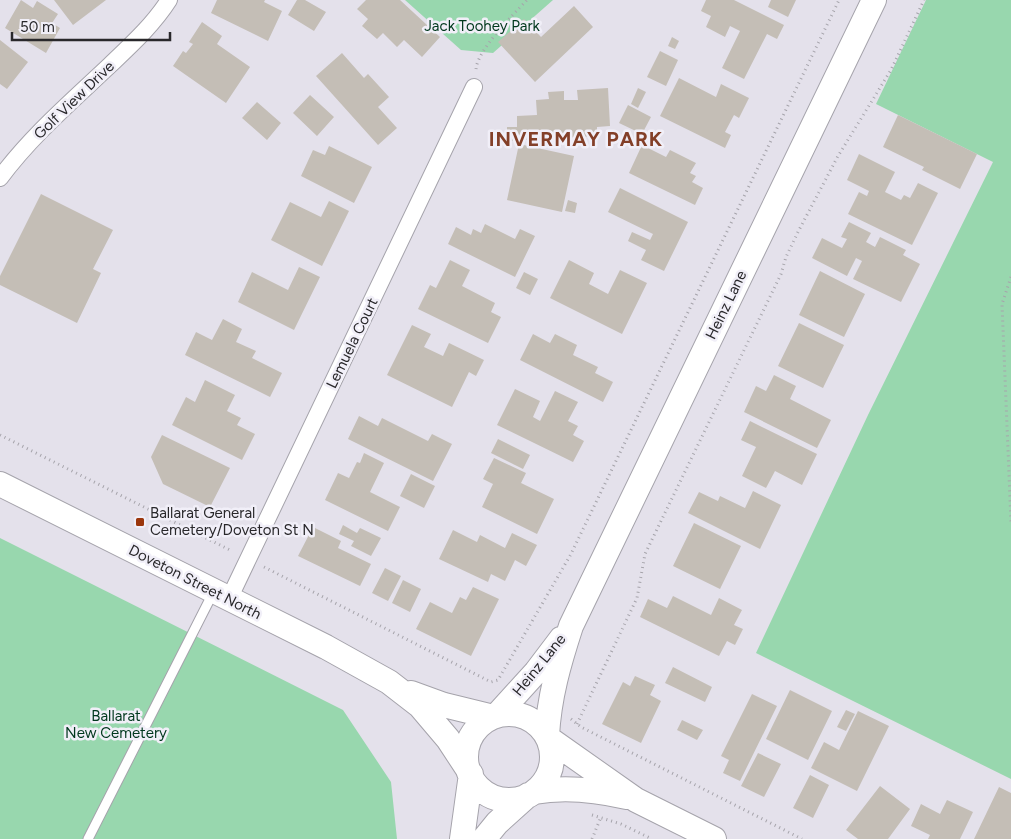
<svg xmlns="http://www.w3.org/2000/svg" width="1011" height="839" font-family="Figtree,sans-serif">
<rect width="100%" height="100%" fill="#e4e1eb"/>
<!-- green -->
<path fill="#98d7ae" d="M405,0H553L493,53L461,50Z
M926,0H1011V779L756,653L868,415L993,162L876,104Z
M0,538L343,710L391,782L397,839H0Z"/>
<!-- building -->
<path fill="#c4beb6" d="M21,0L33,8L37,1L58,14L52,23L60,28L46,53L5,28Z
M54,0H106L73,25Z
M217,0H265L264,2L282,11L268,41L211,13Z
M297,0H305L326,12L314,31L288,15Z
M366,0H400L440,37L422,57L404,40L397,47L383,33L377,39L362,26L368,19L357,9Z
M706,0H734L784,25L777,39L767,34L744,79L722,68L740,31L730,26L725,37L706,27L711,16L701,11Z
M771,0H796L788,17L768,7Z
M574,6L593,27L535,82L498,42L524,19L541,37Z
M202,22L222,36L217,44L250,67L226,103L173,66L183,51L186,53L193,44L189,42Z
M672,37L679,41L675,49L668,46Z
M0,40L28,62L7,89L0,84Z
M660,51L678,60L666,86L647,77Z
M342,53L364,78L368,74L389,97L378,107L397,128L378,145L316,76Z
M679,78L716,97L721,84L749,98L739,118L734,115L725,132L731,135L725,148L660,116Z
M608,88L610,126L597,127V136L507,141V127H517V116L537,115L536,100L549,99L548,92L564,91V100H578L577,90Z
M638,88L646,92L638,108L631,104Z
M310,95L334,117L317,136L293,113Z
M257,102L281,123L267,140L242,118Z
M628,105L651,117L642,134L619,123Z
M898,115L977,154L960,189L922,170L924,167L883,147Z
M519,144L574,156L562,212L507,200Z
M642,145L666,157L670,150L696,163L690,173L696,176L692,182L703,188L695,205L629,173Z
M329,146L372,167L354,203L301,176L313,150L325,155Z
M859,154L895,172L885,192L901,200L904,195L910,198L918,183L938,193L912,245L848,214L859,192L867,196L869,191L847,180Z
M620,188L688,222L664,271L641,260L646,250L628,241L632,232L650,240L653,234L608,212Z
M41,194L113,230L93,269L101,273L77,323L0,285V276Z
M568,200L577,203L575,213L565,211Z
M329,201L349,211L322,266L271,240L290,202L321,217Z
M849,222L871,233L866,242L875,247L880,237L906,250L903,255L920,264L901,302L853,279L862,261L856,258L847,276L812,258L822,238L842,248L847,239L841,237Z
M485,224L515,239L520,229L535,236L515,277L448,244L456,227L471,235L473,229L481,233Z
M450,260L470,270L462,286L495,303L491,312L501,317L488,343L418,309L430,285L436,288Z
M569,260L594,273L589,284L608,294L620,270L647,283L622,334L550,298Z
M299,267L320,277L294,330L238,302L252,272L288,290Z
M820,271L865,294L844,337L799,315Z
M524,272L538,279L530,295L516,288Z
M223,319L242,329L236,342L256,351L252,358L282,373L270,397L185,355L196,332L212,340Z
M799,323L844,345L823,388L778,366Z
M412,325L431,334L424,347L443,356L449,343L484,360L476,376L469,372L452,407L387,375Z
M533,334L550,343L555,334L577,345L573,355L598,367L595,373L613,382L603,402L520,360Z
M774,375L796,386L790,399L831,420L817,448L744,412L756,386L766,391Z
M205,380L235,395L227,411L241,418L237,425L255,434L242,460L172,425L186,397L195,402Z
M515,389L540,401L533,417L540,421L555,391L578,402L568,421L578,426L573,435L584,441L573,462L497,425Z
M359,416L378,426L382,418L428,441L432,434L452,444L433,481L348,439Z
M750,421L817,454L802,485L775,471L766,488L742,476L756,447L741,440Z
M162,435L230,468L210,507L163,484L151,457Z
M498,439L530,455L523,469L491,453Z
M364,453L384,463L370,492L400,507L388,531L325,500L338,473L349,478L357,462L360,463Z
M494,458L526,473L521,483L554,499L537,534L482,507L493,484L483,479Z
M411,474L435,486L424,508L400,496Z
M753,491L781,505L760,549L688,513L699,492L718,501L720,496L745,508Z
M694,523L741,546L720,589L673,566Z
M343,525L357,533L360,528L381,538L371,556L351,546L354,541L339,534Z
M313,527L341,541L338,548L371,564L360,586L298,556Z
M453,530L477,542L480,535L505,548L512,533L537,545L526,566L515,560L505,581L491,574L488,582L439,559Z
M385,568L401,576L388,601L372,593Z
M403,580L421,589L410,612L392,603Z
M473,587L499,599L471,656L416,629L430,602L452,613L460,597L466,600Z
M673,596L711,615L719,598L742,610L734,625L743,629L735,645L727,641L719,656L640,617L648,599L667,608Z
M673,667L712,687L705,702L665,683Z
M635,676L655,685L650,695L661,701L641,743L602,724L623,682L630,686Z
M790,690L832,711L808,760L766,739Z
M752,694L777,706L740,781L723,773L729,760L721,756Z
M846,710L855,714L846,731L837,727Z
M858,711L889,726L857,791L811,768L824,742L839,750Z
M682,720L703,730L697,740L677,730Z
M758,753L781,764L764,797L741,786Z
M810,775L829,785L813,818L793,808Z
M880,786L910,809L888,839H858L846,830Z
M999,787L1011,793V839H974Z
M947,800L973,812L960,839H928L930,835L911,826L921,804L940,814Z"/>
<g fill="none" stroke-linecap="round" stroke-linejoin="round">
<!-- lane casing -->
<g stroke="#a5a3ab" stroke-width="11">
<path id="lane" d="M88,839L214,591"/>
</g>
<!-- street casing -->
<g stroke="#a5a3ab" stroke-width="18">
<path id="street" d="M0,178C31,136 72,101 110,65C131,45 153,25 169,0
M229,599L474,87"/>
</g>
<!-- secondary casing -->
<g stroke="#a5a3ab" stroke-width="26">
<path id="secondary" d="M0,484L326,647L389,682L420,706L448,739L469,771
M411,693L444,705L493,717
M466 757a43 43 0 1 1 86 0a43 43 0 1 1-86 0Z
M496,716L536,672L561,639
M547,736C549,697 559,663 571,626L874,0
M548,738L636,800L714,839
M534,792C565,786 597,790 627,797
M462,839L471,774
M484,839L497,823L528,795"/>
</g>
<!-- path -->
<path stroke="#a6a4ab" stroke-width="3" stroke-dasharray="1 4" stroke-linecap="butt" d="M476,69C478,49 513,15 527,0
M1011,277L1002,304L1011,523
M0,435L232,551
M264,567L491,682L498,680L571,554L839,0
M571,719L581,727L802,839
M577,724L637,598L645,554L781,274L786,257L799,230L838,156L891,70L924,0
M592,815L621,824L652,839
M592,839L601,817"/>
<!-- lane -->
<use href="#lane" stroke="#fff" stroke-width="9"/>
<!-- street -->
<use href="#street" stroke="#fff" stroke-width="16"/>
<!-- secondary -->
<use href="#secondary" stroke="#fff" stroke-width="24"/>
</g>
<!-- markers -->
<rect fill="#9b360c" stroke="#f1eff8" stroke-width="2" x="135" y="517" width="10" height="10" rx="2.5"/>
<g text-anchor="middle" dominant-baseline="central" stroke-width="5" stroke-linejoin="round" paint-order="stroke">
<!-- park labels -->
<g font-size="15" fill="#00381d" stroke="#f1eff8">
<text x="482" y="26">Jack Toohey Park</text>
<text x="116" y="716">Ballarat<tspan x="116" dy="17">New Cemetery</tspan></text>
</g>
<!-- street labels -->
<g font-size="15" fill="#29282b" stroke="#f1eff8">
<text transform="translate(74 100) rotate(-44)">Golf View Drive</text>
<text transform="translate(726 305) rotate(-64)">Heinz Lane</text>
<text transform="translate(352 343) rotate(-64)">Lemuela Court</text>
<text transform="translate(195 582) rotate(27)">Doveton Street North</text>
<text transform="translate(539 665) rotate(-51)">Heinz Lane</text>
</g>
<!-- poi labels -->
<g font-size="15" fill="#29282b" stroke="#f1eff8" text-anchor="start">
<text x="150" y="513">Ballarat General<tspan x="150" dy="17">Cemetery/Doveton St N</tspan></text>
</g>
<!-- district labels -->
<g font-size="20" font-weight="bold" letter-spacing="1" fill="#833f28" stroke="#f1eff8">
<text x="576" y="139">INVERMAY PARK</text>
</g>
</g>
<!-- scale -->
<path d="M12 32v8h158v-8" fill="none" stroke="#29282b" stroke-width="2.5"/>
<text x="20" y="32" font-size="15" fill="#29282b" stroke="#f1eff8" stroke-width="4" paint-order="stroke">50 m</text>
</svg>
